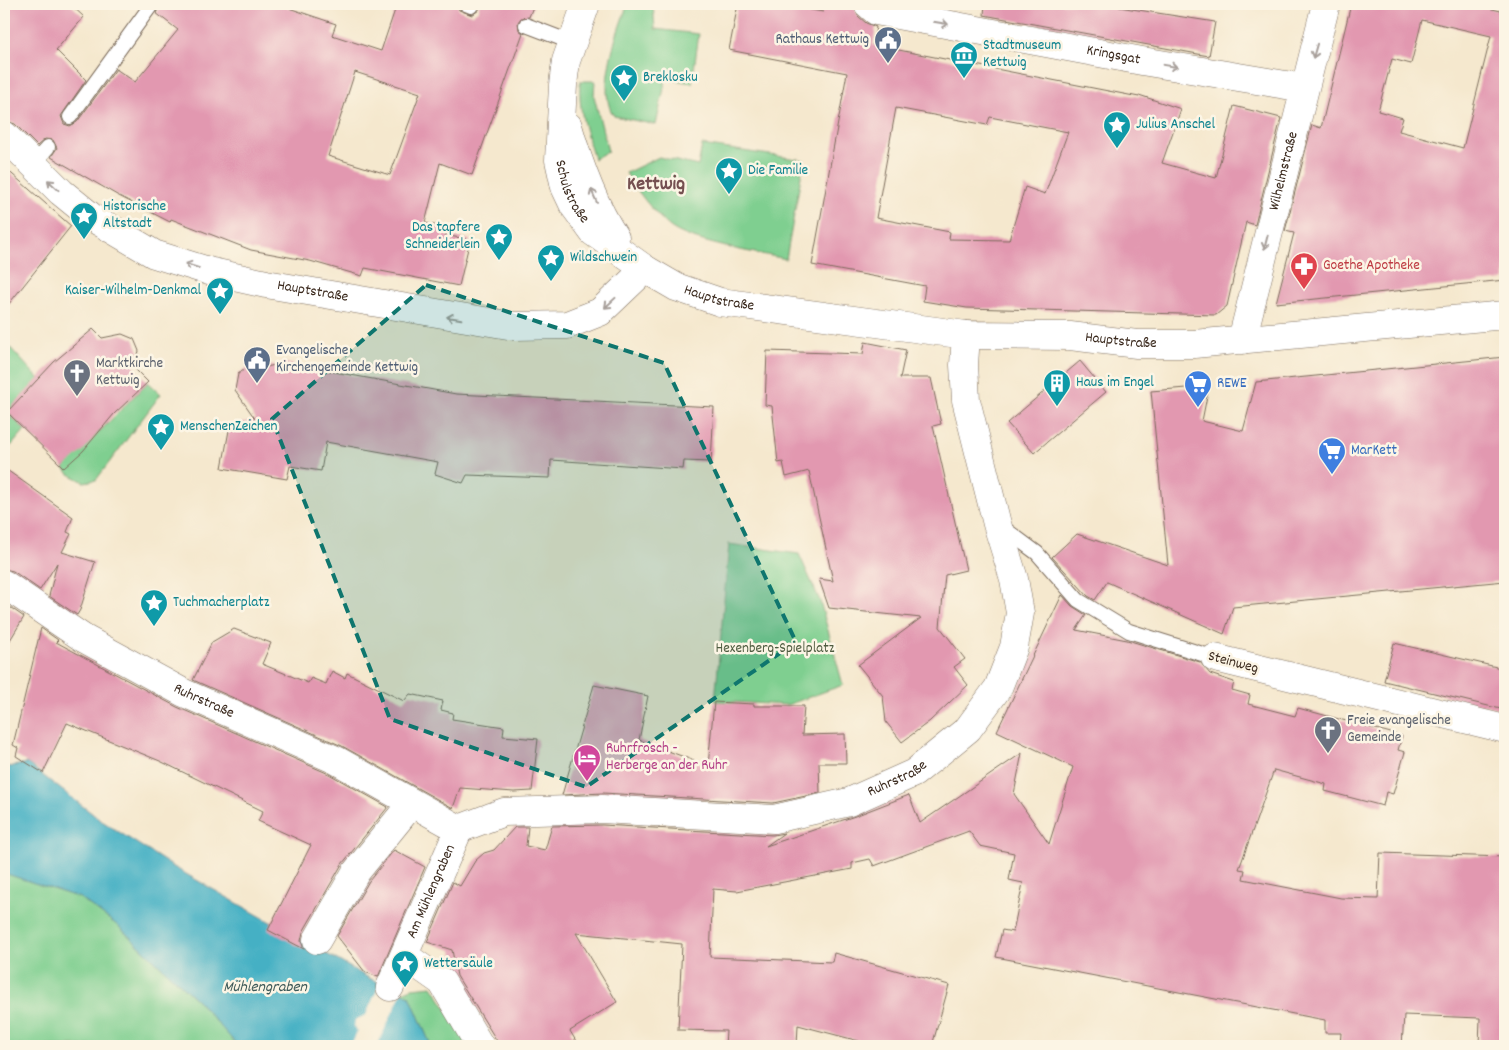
<svg xmlns="http://www.w3.org/2000/svg" width="1509" height="1050" font-family="Dekko,sans-serif">
<rect width="100%" height="100%" fill="#fcf5e5"/>
<filter id="ink" filterUnits="userSpaceOnUse"><feTurbulence type="fractalNoise" baseFrequency=".02" numOctaves="2"/><feDisplacementMap in="SourceGraphic" scale="10" xChannelSelector="R" yChannelSelector="G"/><feConvolveMatrix kernelMatrix="1 2 1 2 8 2 1 2 1" color-interpolation-filters="sRGB"/></filter>
<filter id="wash" filterUnits="userSpaceOnUse"><feTurbulence type="fractalNoise" baseFrequency=".0096" numOctaves="4" result="noise"/><feDisplacementMap in="SourceGraphic" scale="20" xChannelSelector="R" yChannelSelector="G"/><feGaussianBlur stdDeviation="1.12" result="paint"/><feColorMatrix in="noise" values="0 0 0 0 0 0 0 0 0 0 0 0 0 0 0 0 0 1.4 0 .05"/><feComposite in="paint" operator="in"/></filter>
<g filter="url(#wash)">
<rect width="100%" height="100%" fill="#f5e8ce"/>
<!-- green -->
<path fill="#7fcf90" stroke="#5d7c57" d="M628,4H653L655,29L699,34L692,83L666,79L656,125L614,116C596,92 617,30 628,4Z
M580,81H595L594,96L608,151L594,159C586,133 578,109 580,81Z
M702,145L804,160L786,259C759,253 689,243 669,226C652,211 638,192 626,173L659,157L698,166Z
M5,342L39,379L7,412L25,430L11,446L4,441Z
M148,382L161,394L96,480L84,482L69,474L64,468Z
M729,544L799,554L820,601L843,685L787,705L715,701Z
M4,873L80,898L117,925L199,1002L238,1046H4Z
M432,986L471,1046H431L410,996L402,992L412,988Z"/>
<!-- water -->
<path fill="#45b0c4" stroke="#406d71" d="M4,763L9,767L27,763L102,821L172,866L369,978L410,996L431,1046H238L199,1002L117,925L80,898L4,873Z"/>
<!-- pier -->
<path fill="#f5e8ce" d="M380,983L402,992L377,1046H351L357,1032L354,1027L355,1020L366,1015Z"/>
<g id="blocks">
<!-- building -->
<path fill="#e298b0" fill-rule="evenodd" d="M4,4H70L84,17L56,50L86,80L61,116L64,124L70,126L77,122L116,69L135,82L178,30L156,13L161,4H277L336,24L332,35L381,51L397,4H457L459,10L472,15L479,10V4H534L529,17L521,18L518,22L519,30L523,33L472,175L440,163L425,223L447,228L445,235L470,240L459,286L365,268L362,276L310,261L251,250L171,219L170,222L117,195L51,157L57,148L53,140L45,139L37,146L15,124L4,120ZM355,72L420,93L390,175L328,156Z
M738,4H777L823,12L824,4H853L858,16L866,23L876,27L873,45L1139,97V95L1181,109L1162,163L1216,178L1234,106L1281,118L1255,225L1246,222L1227,306L1216,315L967,308L923,301L925,286L812,265L847,73L729,50ZM896,108L987,125L990,117L1068,132L1045,194L1025,187L1009,240L949,239L950,232L876,218Z
M985,4H1119V7L1215,22L1209,56L984,15Z
M1351,4H1471L1505,12V280L1276,303L1294,233L1285,231L1312,125L1321,128ZM1422,20L1491,36L1463,148L1399,131L1403,118L1378,111L1392,59L1411,64Z
M4,167L71,226L4,310Z
M93,329L102,338L122,334L134,339L139,351L134,368L148,382L114,414L83,451L64,468L7,412L54,362Z
M865,342L906,350L900,378H931L941,424L933,426L966,570L945,575L940,627L965,659L954,667L968,685L930,721L902,742L886,722L883,696L858,665L921,618L829,608L819,579L833,581L809,471L786,477L783,462L778,463L772,406L765,405L767,351L863,354Z
M1505,357V581L1233,607L1224,634L1107,582L1095,600L1088,596L1052,557L1077,534L1168,565L1151,391L1209,386L1202,421L1243,431L1256,382Z
M1080,361L1106,392L1034,453L1007,423Z
M284,363L456,394L714,407L711,462L684,461L683,469L551,460L550,478L467,475L463,483L435,474L438,462L326,442L321,471L290,466L287,479L222,468L230,425L256,420L235,390L238,374L251,365L266,367Z
M4,468L73,517L67,532L71,534L62,552L95,562L80,610L77,615L49,596L57,563L40,590L13,571L4,569Z
M1062,595L1072,606L1086,615L1076,630L1127,640L1200,662L1210,674L1234,682L1232,690L1250,695L1248,704L1295,716L1298,708L1402,736L1398,750L1405,752L1393,794L1386,792L1383,806L1325,791L1326,784L1274,770L1239,869L1245,870L1243,879L1341,898L1378,899L1380,853L1505,857V1046H1479L1480,1018L1404,1015L1402,1046H1340L1341,1033H1325V1020L996,957L1002,930L1013,932L1023,883L1009,880L1014,853L980,846L969,831L874,866L870,859L852,863V869L737,891L713,889L710,957L832,962L834,953L949,985L932,1046H857L859,1041L798,1025L797,1046H725L726,1031L678,1030L682,944L576,933L617,1002L570,1031L579,1046H500L457,976L452,950L427,942L453,882L460,886L475,861L484,853L494,850L515,827H528L526,846L545,850L552,826L602,825L773,835L784,833L766,846L855,816L909,795L920,823L1022,753L1014,794L1049,844L1073,767L997,731Z
M4,603L24,617L4,650Z
M41,628L58,640L56,642L177,707L329,774L388,807L342,864L303,932L301,941L304,949L268,930L311,845L258,821L263,811L160,761L67,723L43,773L16,756L18,748L13,745Z
M234,629L271,643L262,664L308,683L311,678L326,684L332,671L345,678L347,673L404,701L410,694L443,701L441,710L453,713L452,719L504,727L503,736L538,739L532,791L514,792L460,788L453,808L342,746L193,680L212,642Z
M1394,643L1505,669V710L1384,681Z
M594,685L648,696L639,740L708,766L714,702L754,704V706H804L802,735L845,734L846,763H819L820,793L773,803L603,793L562,795Z
M394,850L425,867L378,977L365,972L337,936L369,881Z"/>
</g>
</g>
<g filter="url(#ink)">
<use href="#blocks" fill-opacity="0" stroke="#7c6c5c" stroke-width="1"/>
<g fill="none" stroke-linecap="round" stroke-linejoin="round">
<!-- lane casing -->
<g stroke="#7c6c5c" stroke-width="16">
<path id="lane" d="M466,4L471,6
M526,25L573,43
M70,117L152,4
M32,165L48,147
M1002,527L1037,553L1078,600L1129,631L1215,658"/>
</g>
<!-- street casing -->
<g stroke="#7c6c5c" stroke-width="29">
<g id="street">
<path id="s1" d="M586,4L566,61L563,85L559,160L565,187L574,206L593,232L645,269L676,287L720,302L966,335L1070,336L1137,344H1194L1505,315"/>
<path id="s2" d="M868,4L876,11L1142,61L1304,88"/>
<path d="M568,126C579,165 593,204 615,238"/>
<path id="s3" d="M4,135L61,192L93,218L154,254L212,272L266,284L514,326L567,325L600,312L645,269"/>
<path id="s4" d="M1242,340L1326,4"/>
<path id="s5" d="M4,584L83,638L184,693L336,760L459,829"/>
<path d="M1215,658L1505,729"/>
<path id="s6" d="M459,829L504,812L602,809L774,819L849,802L914,773L968,729L998,688L1014,647L1020,613L1014,579L997,524L966,400L964,365L966,335"/>
<path d="M317,940L356,872L412,803"/>
<path d="M405,956L442,982L480,1046"/>
<path id="s7" d="M390,987L459,829"/>
</g>
</g>
<!-- lane -->
<use href="#lane" stroke="#fff" stroke-width="14"/>
<!-- street -->
<use href="#street" stroke="#fff" stroke-width="28"/>
</g>
<!-- one-way arrows -->
<defs><path id="oneway-shaft" d="M-6 0H5M1.5-3L5.5 0L1.5 3" fill="none" stroke-width="1.6" stroke-linecap="round" stroke-linejoin="round" transform="scale(1.25)"/></defs>
<g stroke="#a79f9a">
<use href="#oneway-shaft" transform="translate(941 23) rotate(10)"/>
<use href="#oneway-shaft" transform="translate(1315 51) rotate(106)"/>
<use href="#oneway-shaft" transform="translate(1170 66) rotate(10)"/>
<use href="#oneway-shaft" transform="translate(53 185) rotate(-137)"/>
<use href="#oneway-shaft" transform="translate(594 196) rotate(-114)"/>
<use href="#oneway-shaft" transform="translate(1266 242) rotate(104)"/>
<use href="#oneway-shaft" transform="translate(192 266) rotate(-162)"/>
<use href="#oneway-shaft" transform="translate(610 303) rotate(137)"/>
<use href="#oneway-shaft" transform="translate(454 318) rotate(-170)"/>
</g>
</g>
<!-- marked area -->
<path fill="#0f766e" fill-opacity="0.2" stroke="#0f766e" stroke-width="4" stroke-dasharray="10 6" stroke-linejoin="round" d="M426,285L664,363L796,642L586,787L390,719L272,419Z"/>
<!-- icons -->
<defs>
<g id="civic-pin" transform="scale(1.4375)"><path d="M0 17L-7.5 6A9.5 9.5 0 1 1 7.5 6Z" fill="#5c6f8a" stroke="#fcf5e5"/><path d="M-.6-6.5H3V-4.5H.6V-3L4-1V1h2V6H-6V1h2V-1L-.6-3ZM-1.2 2.5V6h2.4V2.5Z" fill="#fff"/></g>
<g id="museum-pin" transform="scale(1.4375)"><path d="M0 17L-7.5 6A9.5 9.5 0 1 1 7.5 6Z" fill="#0f9aa8" stroke="#fcf5e5"/><path d="M0-6L6-3V-2H-6V-3ZM-5-1h2V3h-2ZM-1-1h2V3h-2ZM3-1h2V3H3ZM-6 4H6V6H-6Z" fill="#fff"/></g>
<g id="sight-pin" transform="scale(1.4375)"><path d="M0 17L-7.5 6A9.5 9.5 0 1 1 7.5 6Z" fill="#0f9aa8" stroke="#fcf5e5"/><path d="M0-6L1.8-2.2L6-1.7L2.9 1.2L3.7 5.4L0 3.3L-3.7 5.4L-2.9 1.2L-6-1.7L-1.8-2.2Z" fill="#fff"/></g>
<g id="pharmacy-pin" transform="scale(1.4375)"><path d="M0 17L-7.5 6A9.5 9.5 0 1 1 7.5 6Z" fill="#e0444e" stroke="#fcf5e5"/><path d="M-2-6h4v4h4v4h-4v4h-4v-4h-4v-4h4Z" fill="#fff"/></g>
<g id="church-pin" transform="scale(1.4375)"><path d="M0 17L-7.5 6A9.5 9.5 0 1 1 7.5 6Z" fill="#6b7280" stroke="#fcf5e5"/><path d="M-1.2-6h2.4v3.5h3.3v2.4h-3.3V6h-2.4V-.1h-3.3v-2.4h3.3Z" fill="#fff"/></g>
<g id="building-pin" transform="scale(1.4375)"><path d="M0 17L-7.5 6A9.5 9.5 0 1 1 7.5 6Z" fill="#0f9aa8" stroke="#fcf5e5"/><path d="M-4-6H4V6H1V3H-1V6H-4ZM-2.5-4.3h1.7v1.8h-1.7ZM.8-4.3h1.7v1.8H.8ZM-2.5-1h1.7V.8h-1.7ZM.8-1h1.7V.8H.8Z" fill="#fff"/></g>
<g id="supermarket-pin" transform="scale(1.4375)"><path d="M0 17L-7.5 6A9.5 9.5 0 1 1 7.5 6Z" fill="#3f7fe0" stroke="#fcf5e5"/><path d="M-6-5.5h2.5l.6 2H6L4.5 2H-2.5L-4.4-4H-6ZM-1.5 3.2a1.3 1.3 0 1 0 .1 0ZM3 3.2a1.3 1.3 0 1 0 .1 0Z" fill="#fff"/></g>
<g id="hotel-pin" transform="scale(1.4375)"><path d="M0 17L-7.5 6A9.5 9.5 0 1 1 7.5 6Z" fill="#d1479c" stroke="#fcf5e5"/><path d="M-6-4.5h1.5V1H6V5H4.5V3h-9V5H-6ZM-4 0a1.8 1.8 0 1 1 3.6 0ZM.5 0V-2.5h3Q6-2.5 6 0Z" fill="#fff"/></g>
</defs>
<g fill-rule="evenodd">
<use href="#civic-pin" x="888" y="40"/>
<use href="#museum-pin" x="964" y="55"/>
<use href="#sight-pin" x="624" y="78"/>
<use href="#sight-pin" x="1117" y="125"/>
<use href="#sight-pin" x="729" y="171"/>
<use href="#sight-pin" x="84" y="216"/>
<use href="#sight-pin" x="499" y="237"/>
<use href="#sight-pin" x="551" y="258"/>
<use href="#pharmacy-pin" x="1304" y="266"/>
<use href="#sight-pin" x="220" y="291"/>
<use href="#civic-pin" x="257" y="360"/>
<use href="#church-pin" x="77" y="373"/>
<use href="#building-pin" x="1057" y="383"/>
<use href="#supermarket-pin" x="1198" y="384"/>
<use href="#sight-pin" x="161" y="427"/>
<use href="#supermarket-pin" x="1332" y="451"/>
<use href="#sight-pin" x="154" y="603"/>
<use href="#church-pin" x="1328" y="730"/>
<use href="#hotel-pin" x="587" y="758"/>
<use href="#sight-pin" x="405" y="964"/>
</g>
<g text-anchor="middle" dominant-baseline="central" stroke-width="5" stroke-linejoin="round" paint-order="stroke">
<!-- service labels -->
<g font-size="15" fill="#4e5e75" stroke="#fcf5e5" text-anchor="end">
<text x="869" y="40">Rathaus Kettwig</text>
<text x="276" y="351" text-anchor="start">Evangelische<tspan x="276" dy="17">Kirchengemeinde Kettwig</tspan></text>
</g>
<!-- culture labels -->
<g font-size="15" fill="#0d838f" stroke="#fcf5e5" text-anchor="start">
<text x="983" y="46">Stadtmuseum<tspan x="983" dy="17">Kettwig</tspan></text>
<text x="643" y="78">Breklosku</text>
<text x="1136" y="125">Julius Anschel</text>
<text x="748" y="171">Die Familie</text>
<text x="103" y="207">Historische<tspan x="103" dy="17">Altstadt</tspan></text>
<text x="480" y="228" text-anchor="end">Das tapfere<tspan x="480" dy="17">Schneiderlein</tspan></text>
<text x="570" y="258">Wildschwein</text>
<text x="201" y="291" text-anchor="end">Kaiser-Wilhelm-Denkmal</text>
<text x="1076" y="383">Haus im Engel</text>
<text x="180" y="427">MenschenZeichen</text>
<text x="173" y="603">Tuchmacherplatz</text>
<text x="424" y="964">Wettersäule</text>
</g>
<!-- street labels -->
<g font-size="15" fill="#3b2a1e" stroke="#fcf5e5">
<text stroke="none"><textPath href="#s2" startOffset="252">Kringsgat</textPath></text>
<text stroke="none"><textPath href="#s4" startOffset="174">Wilhelmstraße</textPath></text>
<text stroke="none"><textPath href="#s1" startOffset="194">Schulstraße</textPath></text>
<text stroke="none"><textPath href="#s3" startOffset="356">Hauptstraße</textPath></text>
<text stroke="none"><textPath href="#s1" startOffset="385">Hauptstraße</textPath></text>
<text stroke="none"><textPath href="#s1" startOffset="790">Hauptstraße</textPath></text>
<text transform="translate(1233 663) rotate(15)">Steinweg</text>
<text stroke="none"><textPath href="#s5" startOffset="232">Ruhrstraße</textPath></text>
<text stroke="none"><textPath href="#s6" startOffset="449">Ruhrstraße</textPath></text>
<text stroke="none"><textPath href="#s7" startOffset="104">Am Mühlengraben</textPath></text>
</g>
<!-- health labels -->
<g font-size="15" fill="#be3a42" stroke="#fcf5e5" text-anchor="start">
<text x="1323" y="266">Goethe Apotheke</text>
</g>
<!-- worship labels -->
<g font-size="15" fill="#5b616d" stroke="#fcf5e5" text-anchor="start">
<text x="96" y="364">Marktkirche<tspan x="96" dy="17">Kettwig</tspan></text>
<text x="1347" y="721">Freie evangelische<tspan x="1347" dy="17">Gemeinde</tspan></text>
</g>
<!-- shop labels -->
<g font-size="15" fill="#366cbe" stroke="#fcf5e5" text-anchor="start">
<text x="1217" y="384">REWE</text>
<text x="1351" y="451">MarKett</text>
</g>
<!-- park labels -->
<g font-size="15" fill="#4f5c40" stroke="#fcf5e5">
<text x="775" y="649">Hexenberg-Spielplatz</text>
</g>
<!-- hotel labels -->
<g font-size="15" fill="#b23c85" stroke="#fcf5e5" text-anchor="start">
<text x="606" y="749">Ruhrfrosch -<tspan x="606" dy="17">Herberge an der Ruhr</tspan></text>
</g>
<!-- water labels -->
<g font-size="16" font-style="italic" fill="#3e5958" stroke="#fcf5e5">
<text x="265" y="987">Mühlengraben</text>
</g>
<!-- district labels -->
<g font-size="20" font-weight="bold" fill="#755051" stroke="#fcf5e5">
<text x="656" y="185">Kettwig</text>
</g>
</g>
<!-- margin -->
<rect width="1509" height="1050" fill="none" stroke="#fcf5e5" stroke-width="20"/>
</svg>
